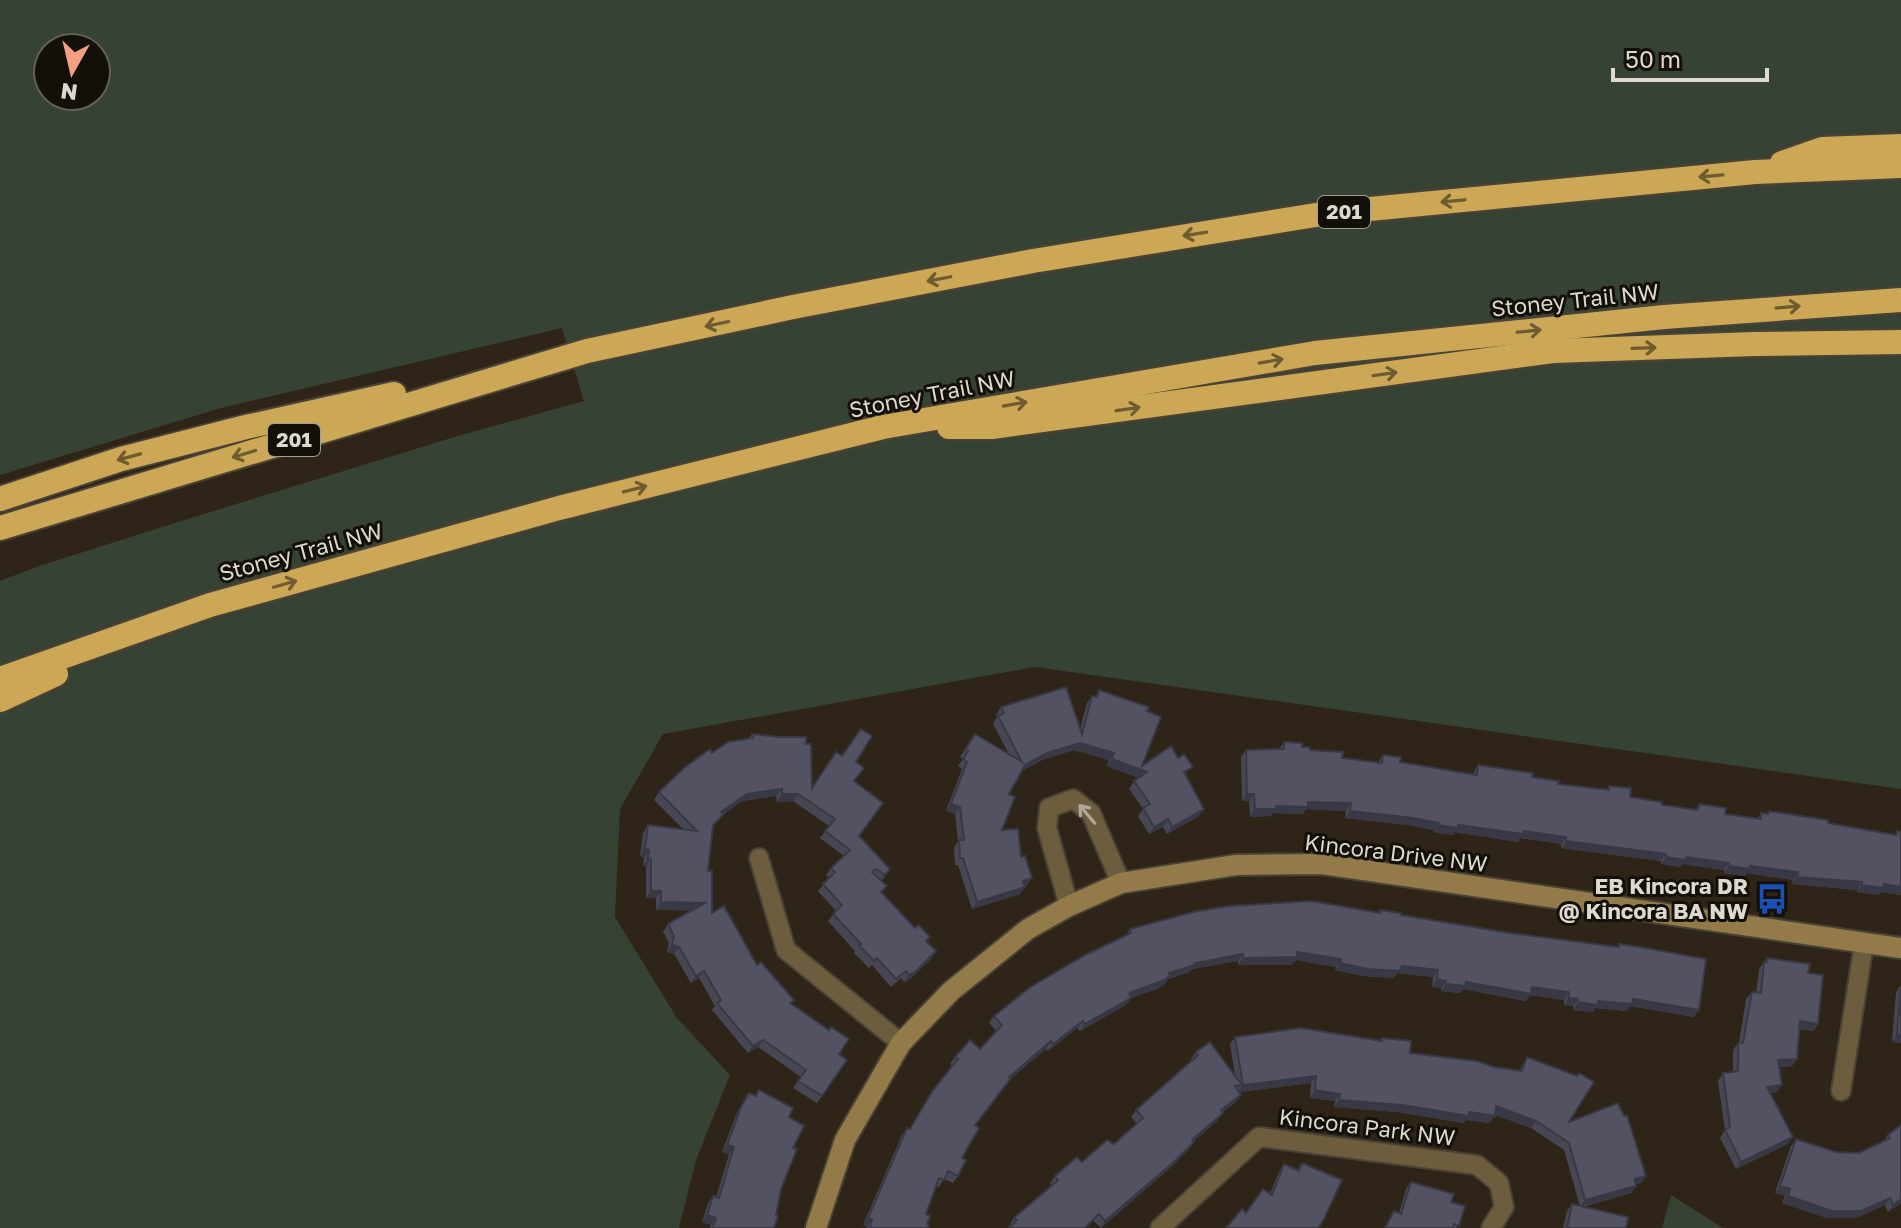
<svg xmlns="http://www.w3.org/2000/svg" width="1901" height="1228" font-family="'Golos Text',sans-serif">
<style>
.green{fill:#364233;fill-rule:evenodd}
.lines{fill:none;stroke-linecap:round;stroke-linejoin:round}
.street-casing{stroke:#4a4235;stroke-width:22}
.secondary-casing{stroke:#4a4235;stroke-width:24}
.highway-casing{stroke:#4a4235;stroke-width:28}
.street{stroke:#6b5d3e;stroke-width:18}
.secondary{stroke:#927b49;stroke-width:20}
.highway{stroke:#cba756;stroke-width:24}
.wall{fill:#474754}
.shaded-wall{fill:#393945}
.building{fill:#525262;stroke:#393945;stroke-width:2}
.oneway{stroke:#6f5b30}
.oneway2{stroke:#b0a796}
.labels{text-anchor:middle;stroke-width:6;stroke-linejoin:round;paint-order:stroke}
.shield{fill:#130f09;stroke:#a19c94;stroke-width:2}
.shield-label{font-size:20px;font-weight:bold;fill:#ded8d0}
.street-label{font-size:22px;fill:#ded8d0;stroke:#130f09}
.poi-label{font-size:22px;font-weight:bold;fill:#ded8d0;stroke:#130f09;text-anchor:end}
</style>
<rect width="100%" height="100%" fill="#2e2518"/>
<g class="green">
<path d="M0,0H1901V789L1035,667L663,734L620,809L615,917L677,1018L730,1075L696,1160L679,1228H0V581L39,566L194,517L461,435L584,401L562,328L221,408L0,475ZM48,48H96V96H48Z"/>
<path d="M1671,1195L1723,1228H1662Z"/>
</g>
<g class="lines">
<defs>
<g id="street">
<path d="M759,858L786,950L901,1043"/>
<path d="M1069,906L1047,828L1049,808L1073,799L1091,813L1121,883"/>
<path d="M1841,1091L1864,943"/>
<path d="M1160,1228L1259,1137L1477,1165L1499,1183L1504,1207L1491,1228"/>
</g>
<path id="secondary" d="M816,1228L845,1140L901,1043L951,991L1028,929L1069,906L1121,883L1236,865L1322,864L1901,948"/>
<g id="highway">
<path d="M1782,163L1822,149L1901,146"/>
<path d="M949,427H992L1553,351L1755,344L1901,342"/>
<path d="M0,499L121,459L246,427L394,394"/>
<path d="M0,528L587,351L793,307L1033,261L1328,213L1755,172L1901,166"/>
<path d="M0,679L210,605L559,508L883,427L1315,353L1664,317L1901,300"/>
<path d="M0,700L56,674"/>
</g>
</defs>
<use href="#street" class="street-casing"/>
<use href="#secondary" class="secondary-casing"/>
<use href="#highway" class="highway-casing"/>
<use href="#street" class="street"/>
<use href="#secondary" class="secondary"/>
<use href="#highway" class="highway"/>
</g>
<g class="wall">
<path d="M1099,690L1147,711L1142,766L1188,774L1186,775L1199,816L1167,834L1163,827L1149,834L1138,816L1143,809L1129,789L1134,781L1139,778L1107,766L1109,760L1074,750L1042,760L1022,771L1009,794L1002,830L1021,857L1027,886H1025L1020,894L972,909L958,865H955L954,848L958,841L955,814L946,811L962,769L958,766L963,759L960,757L975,734L1009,754L993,724L997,717L996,715L1001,707L1080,729L1087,703L1092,696L1095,697Z"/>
<path d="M752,734L806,744L812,787L856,762L854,781L859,836L885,877L881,881L887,886L882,893L915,928L930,937L927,942L936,951L931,959L909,980L904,982L901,978L891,987L872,965L869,968L854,953L855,951L828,921L836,911L818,891L829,878L826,875L831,868L844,856L820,838L829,826L793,801L777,802L776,796L742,801L724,814L713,827L708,871L712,913L757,965L794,1000L791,1004L839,1054L847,1060L817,1103L793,1088L801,1077L758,1047L748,1053L712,1010L715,1006L699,978L691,983L674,954L667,952L669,943L663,932L668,924L693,910H656V898H646V866H643L644,857L640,856L643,833L648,825L683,829L654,800L659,792L712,753L748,739Z"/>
<path d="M1284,742L1310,750L1342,758L1378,763L1383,755L1400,762L1473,774L1478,765L1558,784L1607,789L1609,786L1630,797L1662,805L1695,810L1699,804L1725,814L1758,818L1761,813L1767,814L1769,811L1894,835L1897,831L1901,832V895L1881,892L1879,895L1857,892V890L1792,884L1793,880L1747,873L1745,876L1724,873V870L1683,864L1681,867L1661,864V861L1561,848V844L1520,838L1518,842L1454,832L1453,835L1433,832L1434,830L1408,825L1345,818L1346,811L1306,809L1303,814L1273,813L1271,816L1250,817L1249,801H1242L1241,757L1246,750L1279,749Z"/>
<path d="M1380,910L1401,915L1510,933L1617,947L1619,944L1699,1010L1694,1017L1630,1006L1627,1011L1595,1008L1593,1012L1573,1010V1006L1564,1005V1000L1530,995L1526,1001L1463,989L1460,993L1441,991V988L1432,987L1433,977L1397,973L1394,978L1363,976L1335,970L1336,967L1296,960L1292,965H1238V961L1192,969L1190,972L1168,979L1165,984L1157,989L1131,998L1126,1005L1080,1031L1077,1028L1048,1051L1046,1049L1011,1078L975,1126L962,1158L958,1176L953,1183L944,1179L939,1187L936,1186L926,1214L928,1228H867V1227L863,1225L902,1135L907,1128L910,1129L928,1098L952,1066L950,1064L955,1057L980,1049L996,1031L989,1023L994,1016L1126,936L1130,929L1378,913Z"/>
<path d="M1767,958L1808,973L1818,1024L1813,1031L1799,1029L1797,1059L1792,1066L1779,1067L1782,1085L1777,1092L1770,1093L1788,1144L1736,1169L1720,1138L1725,1130L1718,1081L1723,1073L1733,1072V1050L1738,1043H1739L1746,999L1752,992L1756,993L1759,969Z"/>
<path d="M1901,985V1043L1892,1042L1896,992Z"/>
<path d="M1235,1037L1380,1040L1382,1038L1410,1053L1520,1070L1527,1057L1569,1122L1646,1176L1641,1183L1636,1184V1186L1631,1193L1583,1207L1626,1228H1563L1567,1211L1572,1204L1580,1206L1564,1150L1531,1128L1495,1115L1490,1123L1466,1120L1464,1123L1397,1112L1334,1107L1335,1101L1310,1098L1311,1083L1239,1092L1241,1095L1236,1102L1223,1112L1218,1120L1194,1141L1189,1149L1171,1167L1101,1228L1094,1221L1009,1226L1014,1218L1052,1186L1050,1184L1055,1176L1114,1144L1137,1124L1131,1117L1136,1110L1192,1060L1191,1059L1196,1052L1235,1075L1230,1044Z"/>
<path d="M759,1090L789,1117L793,1148L781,1189L774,1228H710L711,1225L702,1222L708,1203L713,1196L716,1197L729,1155L722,1152L736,1115L744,1100L749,1093L755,1096Z"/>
<path d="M1901,1125V1203L1888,1212L1885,1205L1856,1218H1827L1782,1203L1785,1196L1775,1193L1791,1146L1796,1139L1836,1152L1859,1153L1883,1142L1888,1135Z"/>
<path d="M1302,1163L1318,1228L1246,1213L1270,1194L1279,1172L1284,1164L1297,1170Z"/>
<path d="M1411,1182L1451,1202L1457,1228H1384L1394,1211L1399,1213L1406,1189Z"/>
</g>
<g class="shaded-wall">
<path d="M1080,743L1114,753L1109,760L1074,750L1042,760L1020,772L1025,765L1047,753Z"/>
<path d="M1112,759L1147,772L1142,779L1107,766Z"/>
<path d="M782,789L776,796L742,801L716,819L721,812L747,794Z"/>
<path d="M782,794H798L793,801L777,802Z"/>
<path d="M1247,794H1254L1249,801H1242Z"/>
<path d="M1308,802L1351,803L1346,811L1306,809L1303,814L1273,813L1271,816L1250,817L1255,809Z"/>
<path d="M951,804L960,807L955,814L946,811Z"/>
<path d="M1204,809L1199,816L1167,834L1172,827Z"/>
<path d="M1350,811L1413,818L1439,823L1434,830L1408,825L1345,818Z"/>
<path d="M1168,819L1163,827L1149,834L1154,827Z"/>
<path d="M1438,825H1458L1524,831L1566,837L1561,844L1520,838L1518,842L1454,832L1453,835L1433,832Z"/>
<path d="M1566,841L1666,854L1661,861L1561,848Z"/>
<path d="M645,849L649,850L644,857L640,856Z"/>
<path d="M1666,857H1686L1729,863L1724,870L1683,864L1681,867L1661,864Z"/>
<path d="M648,858L651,859L646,866H643Z"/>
<path d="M1729,866H1750L1798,872L1793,880L1747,873L1745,876L1724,873Z"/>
<path d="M1797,877L1862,882L1857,890L1792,884Z"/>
<path d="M1032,878L1027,886L1018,888L1023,881Z"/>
<path d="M1884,884L1901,887V895L1881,892L1879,895L1857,892L1862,885Z"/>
<path d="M1025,887L1020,894L972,909L977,902Z"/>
<path d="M651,891H661L656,898H646Z"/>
<path d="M661,902L705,903L700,911L656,910Z"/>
<path d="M672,945L679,947L674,954L667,952Z"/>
<path d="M936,951L931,959L909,980L904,982L909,975Z"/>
<path d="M1297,952L1341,959L1336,967L1296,960L1292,965H1238L1243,958Z"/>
<path d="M1243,954L1238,961L1192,969L1190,972L1168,979L1165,984L1157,989L1124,1000L1129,993L1169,973L1195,963Z"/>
<path d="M1340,963L1402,966L1438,970L1433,977L1397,973L1394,978L1363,976L1335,970Z"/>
<path d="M704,971L699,978L691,983L696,976Z"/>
<path d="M1437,979L1446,981L1441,988L1432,987Z"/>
<path d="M1466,982L1532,987L1569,992L1564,1000L1530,995L1526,1001L1463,989L1460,993L1441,991L1446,984Z"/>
<path d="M1131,998L1126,1005L1080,1031L1085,1024Z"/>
<path d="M1569,998L1578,999L1573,1006L1564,1005Z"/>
<path d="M1633,999L1699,1010L1694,1017L1630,1006L1627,1011L1595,1008L1593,1012L1573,1010L1578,1002Z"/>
<path d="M1083,1021L1077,1028L1048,1051L1053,1044Z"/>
<path d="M1800,1021L1818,1024L1813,1031L1795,1028Z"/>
<path d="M1897,1034L1901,1035V1043L1892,1042Z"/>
<path d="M763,1040L758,1047L748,1053L753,1046Z"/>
<path d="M1051,1041L1046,1049L1004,1084L1009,1077Z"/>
<path d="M1797,1059L1792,1066L1773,1067L1778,1060Z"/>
<path d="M1316,1076L1311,1083L1238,1092L1243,1085Z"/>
<path d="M1782,1085L1777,1092L1762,1095L1767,1087Z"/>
<path d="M1315,1090L1340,1094L1335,1101L1310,1098Z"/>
<path d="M1241,1095L1236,1102L1216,1117L1221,1110Z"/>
<path d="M1339,1100L1469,1112L1495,1116L1490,1123L1466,1120L1464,1123L1397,1112L1334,1107Z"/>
<path d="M1496,1106L1536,1121L1531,1128L1491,1113Z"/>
<path d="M1223,1113L1218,1120L1187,1147L1192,1140Z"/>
<path d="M1793,1137L1788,1144L1736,1169L1741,1162Z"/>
<path d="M1194,1142L1189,1149L1171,1167L1101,1228L1105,1221Z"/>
<path d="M727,1145L734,1147L729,1155L722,1152Z"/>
<path d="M1646,1176L1641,1183L1630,1186L1635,1179Z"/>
<path d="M1636,1186L1631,1193L1580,1207L1585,1200Z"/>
<path d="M1780,1186L1790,1189L1785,1196L1775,1193Z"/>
<path d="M1788,1196L1890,1198L1885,1205L1856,1218H1827L1782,1203Z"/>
<path d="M1901,1199V1203L1888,1212L1893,1205Z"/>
<path d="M707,1215L716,1218L711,1225L702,1222Z"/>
<path d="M868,1218L872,1219L867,1227L863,1225Z"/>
</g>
<g class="building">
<path d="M1066,687L1082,734L1092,696L1097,697L1099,690L1149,707L1147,711L1161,717L1142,766L1171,746L1178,758L1184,754L1193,767L1184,772L1204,809L1172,827L1168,819L1154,827L1143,808L1150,804L1134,781L1147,772L1112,759L1114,753L1080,743L1047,753L1025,765L1009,794L1015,797L1002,830L1018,829L1021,857L1025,856L1032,878L1023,881L1025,887L977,902L963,858H960L959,840H964L960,807L951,804L967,762L963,759L968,751L965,750L975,734L1022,762L998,716L1004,713L1001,707Z"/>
<path d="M861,729L872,736L856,762L864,768L854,781L883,803L859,836L890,869L885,875L876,869L872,872L887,886L881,892L915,928L919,925L930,937L926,941L936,951L914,973L909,975L906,971L896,979L877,958L874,961L859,945L861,944L833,914L842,905L823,884L835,872L831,868L850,850L825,831L835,819L798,794H782V789L747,794L721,812L724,814L713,825L708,871H712V913L724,906L757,965L761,962L794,1000L790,1003L829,1030L831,1027L849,1039L839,1054L847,1060L822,1096L798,1081L806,1070L763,1040L753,1046L717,1003L721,1000L704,971L696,976L679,947L672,945L674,936L668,924L705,903L661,902V891H651V859L648,858L649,850L645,849L648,825L697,831L659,792L685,767L710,749L712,753L728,742L753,738L752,734L779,737H806V744H811L812,788L836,752L842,756Z"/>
<path d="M1284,742L1302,743V747H1310V750L1343,752L1342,758L1382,763L1383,755L1401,757L1400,762L1477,775L1478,765L1533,773L1532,777L1559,781L1558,784L1609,790V786L1631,788L1630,797L1662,802V805L1698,810L1699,804L1726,808L1725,814L1761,819V813L1768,814L1769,811L1828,820V823L1896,835L1897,831L1901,832V887L1884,884V888L1862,885V882L1797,877L1798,872L1750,866V869L1729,866V863L1686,857V860L1666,857V854L1566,841V837L1524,831L1523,834L1458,825V828L1438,825L1439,823L1413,818L1350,811L1351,803L1308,802V807L1276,806V809H1255L1254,794H1247L1246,750L1284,749Z"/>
<path d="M1312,901L1380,913V910L1401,913V915L1510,933L1619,947V944L1640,947L1706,959L1699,1010L1633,999L1632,1004L1598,1001V1005L1578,1002V999L1569,998V992L1532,987L1531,994L1466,982L1465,986L1446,984V981L1437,979L1438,970L1402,966L1399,971L1368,969L1340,963L1341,959L1297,952V957L1243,958V954L1195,963V965L1169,973L1170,976L1162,981L1129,993L1131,998L1085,1024L1083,1021L1053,1044L1051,1041L1009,1077L1011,1078L975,1125L979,1128L962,1158L966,1160L958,1176L948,1171L944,1180L939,1178L926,1214L930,1216L927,1224L929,1225L928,1228H870L872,1219L868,1218L907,1128L910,1129L933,1090L958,1059L955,1057L970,1040L980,1049L1002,1025L994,1016L1029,988L1085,955L1131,933L1130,929L1193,912L1229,906Z"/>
<path d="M1767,958L1810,964L1808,973L1823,975L1818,1024L1800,1021L1797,1059L1778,1060L1782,1085L1767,1087L1793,1137L1741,1162L1725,1130L1730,1127L1723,1073L1738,1071V1043H1743L1752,992L1761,993L1764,962H1767Z"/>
<path d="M1901,987V1035L1897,1034Z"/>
<path d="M1301,1028L1382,1041V1038L1411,1041L1410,1053L1476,1061L1494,1067L1522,1071L1527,1057L1577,1076L1579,1073L1594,1082L1569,1122L1618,1103L1624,1116L1627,1115L1646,1176L1635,1179L1636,1186L1585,1200L1569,1143L1536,1121L1496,1106L1495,1116L1469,1112V1116L1402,1105L1339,1100L1340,1094L1315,1090L1316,1076L1243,1085L1235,1037Z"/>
<path d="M1210,1042L1242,1085L1235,1086L1241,1095L1221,1110L1223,1113L1192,1140L1194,1142L1176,1160L1105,1221L1099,1214L1085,1228H1009L1017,1220L1014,1218L1058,1180L1055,1176L1077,1157L1082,1162L1107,1140L1114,1144L1143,1118L1136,1110L1198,1055L1196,1052Z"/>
<path d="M759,1090L793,1108L789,1117L804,1126L793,1148L797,1149L781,1189L776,1215L778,1216L774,1228H713L716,1218L707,1215L713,1196L719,1198L734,1147L727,1145L741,1107L749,1093L756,1096Z"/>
<path d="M1901,1125V1199L1893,1205L1890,1198L1861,1211H1832L1788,1196L1790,1189L1780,1186L1796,1139L1836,1152L1859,1153L1890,1138L1888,1135Z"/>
<path d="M1302,1163L1342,1180L1324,1219L1318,1228H1226L1242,1209L1246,1213L1263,1189L1272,1195L1284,1164L1299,1171Z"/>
<path d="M1411,1182L1454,1194L1451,1202L1465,1206L1459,1226L1454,1224L1452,1228H1385L1394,1211L1401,1214Z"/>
<path d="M1572,1204L1628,1217L1626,1228H1567Z"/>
</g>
<defs><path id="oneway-shaft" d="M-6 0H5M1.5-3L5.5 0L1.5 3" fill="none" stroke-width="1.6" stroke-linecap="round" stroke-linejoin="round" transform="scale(2)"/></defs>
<g class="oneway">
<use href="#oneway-shaft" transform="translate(1711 176) rotate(175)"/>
<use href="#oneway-shaft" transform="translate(1453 201) rotate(175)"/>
<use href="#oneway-shaft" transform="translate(1195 234) rotate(171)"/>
<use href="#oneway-shaft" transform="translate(939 279) rotate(169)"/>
<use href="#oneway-shaft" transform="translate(1788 307) rotate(-5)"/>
<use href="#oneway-shaft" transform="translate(717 324) rotate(168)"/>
<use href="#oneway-shaft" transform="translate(1529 331) rotate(-6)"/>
<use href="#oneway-shaft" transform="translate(1644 348) rotate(-2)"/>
<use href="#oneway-shaft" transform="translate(1271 361) rotate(-10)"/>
<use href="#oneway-shaft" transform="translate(1385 374) rotate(-8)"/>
<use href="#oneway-shaft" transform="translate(1015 404) rotate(-10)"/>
<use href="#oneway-shaft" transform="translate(1128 409) rotate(-8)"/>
<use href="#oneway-shaft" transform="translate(244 454) rotate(163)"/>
<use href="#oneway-shaft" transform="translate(129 457) rotate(165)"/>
<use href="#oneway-shaft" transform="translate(635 489) rotate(-14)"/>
<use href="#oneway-shaft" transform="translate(285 584) rotate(-16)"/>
</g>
<use class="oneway2" href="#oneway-shaft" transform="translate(1087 814) rotate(-130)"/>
<defs>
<symbol id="bus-bare" viewBox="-9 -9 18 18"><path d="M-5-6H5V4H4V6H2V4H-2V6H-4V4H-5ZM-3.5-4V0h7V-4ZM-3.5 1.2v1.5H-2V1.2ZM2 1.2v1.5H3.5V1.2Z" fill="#1a4fb4" stroke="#130f09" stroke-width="2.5" paint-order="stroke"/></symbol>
</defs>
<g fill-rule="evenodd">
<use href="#bus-bare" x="1750" y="877" width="44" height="44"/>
</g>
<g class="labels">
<g class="shield">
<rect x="1318" y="196" width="52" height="32" rx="6"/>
<rect x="268" y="424" width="52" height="32" rx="6"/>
</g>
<g class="shield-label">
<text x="1344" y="219">201</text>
<text x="294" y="447">201</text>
</g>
<g class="street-label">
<text transform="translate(1575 300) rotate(-6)" y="8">Stoney Trail NW</text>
<text transform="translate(932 394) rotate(-11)" y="8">Stoney Trail NW</text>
<text transform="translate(301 552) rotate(-15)" y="8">Stoney Trail NW</text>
<text transform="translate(1396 853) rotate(7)" y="8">Kincora Drive NW</text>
<text transform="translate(1367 1127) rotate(7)" y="8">Kincora Park NW</text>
</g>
<g class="poi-label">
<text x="1748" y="894">EB Kincora DR<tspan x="1748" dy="25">@ Kincora BA NW</tspan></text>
</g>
</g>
<g transform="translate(72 72) rotate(188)"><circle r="38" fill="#130f09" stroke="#645f59" stroke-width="2"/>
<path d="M0-6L14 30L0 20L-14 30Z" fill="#f39f83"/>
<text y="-12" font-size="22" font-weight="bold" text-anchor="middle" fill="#ded8d0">N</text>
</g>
<path d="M1613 68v12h154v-12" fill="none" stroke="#ded8d0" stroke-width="4"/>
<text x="1625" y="68" font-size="24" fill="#ded8d0" stroke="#130f09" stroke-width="6" paint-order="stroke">50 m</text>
</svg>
